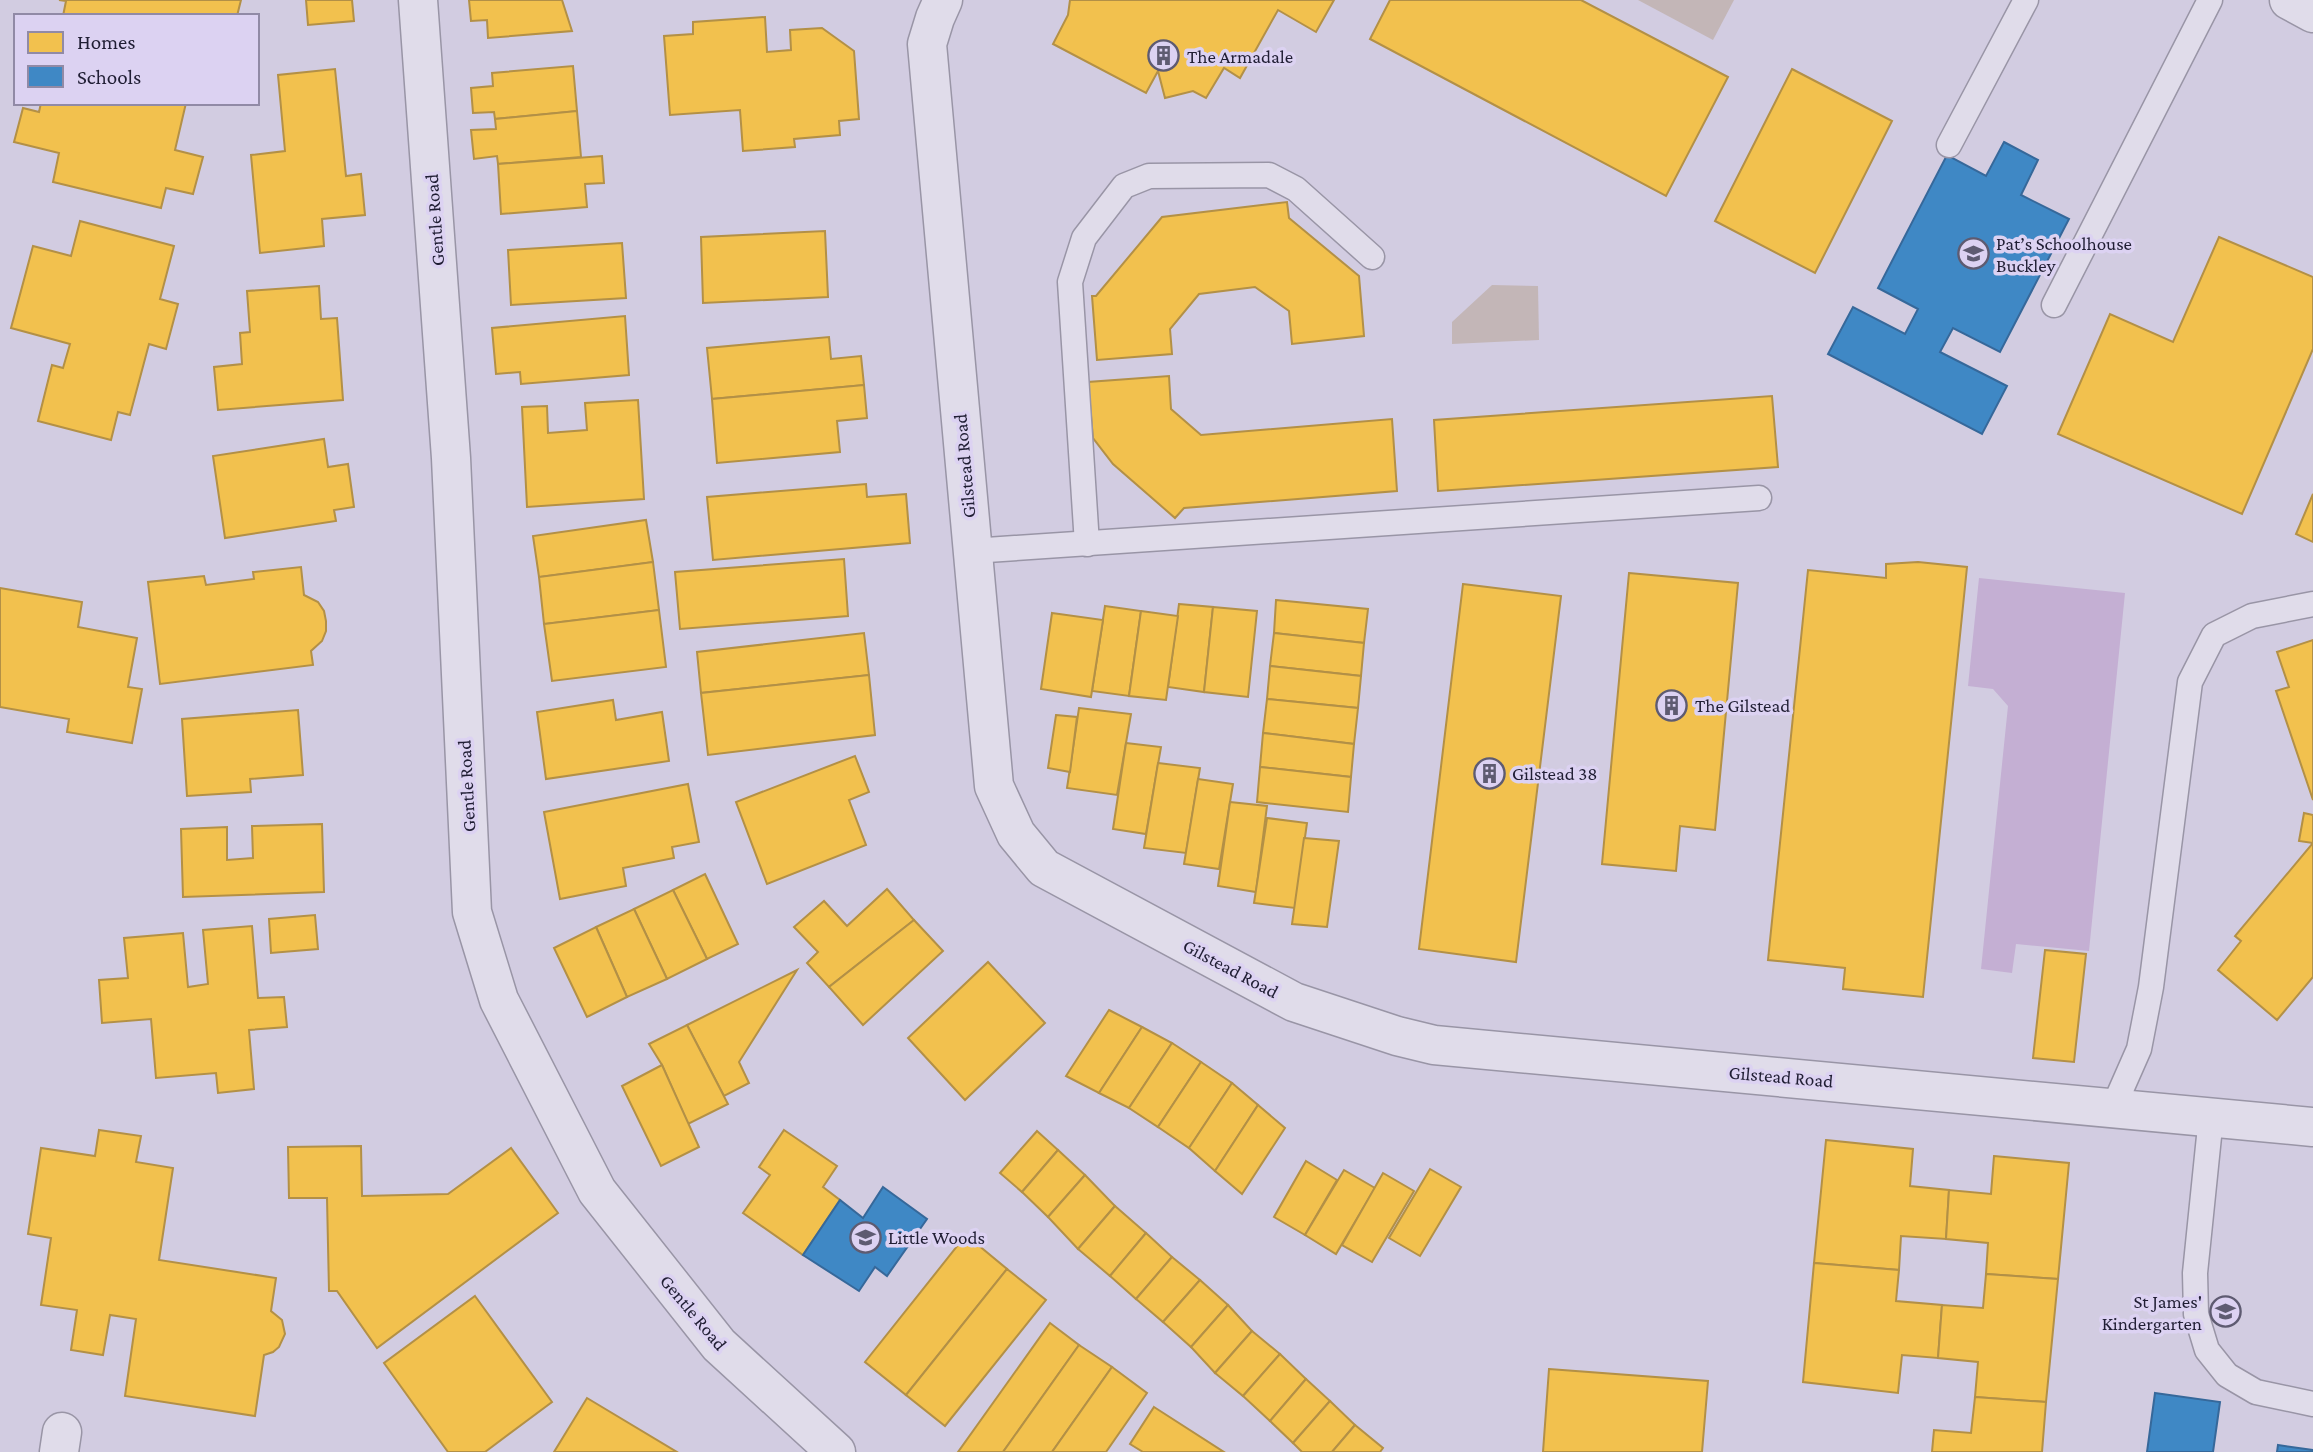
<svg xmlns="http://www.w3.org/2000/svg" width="2313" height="1452" font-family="'Crimson Pro',serif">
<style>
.green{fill:#c4afd3}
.water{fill:#c3b6b7}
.homes{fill:#f2c14e;stroke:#b39046;stroke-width:2}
.schools{fill:#3f88c5;stroke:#36689a;stroke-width:2}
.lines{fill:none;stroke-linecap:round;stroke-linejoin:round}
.lane-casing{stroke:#9995a6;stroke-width:27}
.street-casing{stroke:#9995a6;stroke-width:41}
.lane{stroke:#e0dcea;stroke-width:24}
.street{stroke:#e0dcea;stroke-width:38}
.labels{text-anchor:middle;stroke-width:7;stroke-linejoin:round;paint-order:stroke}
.poi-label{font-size:19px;fill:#201e34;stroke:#dcd2f2;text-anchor:start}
.street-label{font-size:19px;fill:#201e34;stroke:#dcd2f2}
</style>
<rect width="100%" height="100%" fill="#d2cce1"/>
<path class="green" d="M1979,578L2125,593L2089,951L2016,944L2012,973L1981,969L2008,706L1993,689L1968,686Z"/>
<g class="water">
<path d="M1638,0H1734L1713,40Z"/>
<path d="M1492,285L1538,286L1539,340L1452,344V322Z"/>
</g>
<g class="homes">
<path d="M59,0H241L237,16H63L66,1Z"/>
<path d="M306,0H352L354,21L308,25Z"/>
<path d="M469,0H562L572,31L488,38L487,20L471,21Z"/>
<path d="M1070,0H1334L1316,32L1278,10L1240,78L1224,68L1206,98L1193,91L1165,98L1158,71L1146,93L1053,44L1068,15Z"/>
<path d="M1390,0H1581L1728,77L1666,196L1370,39Z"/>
<path d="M765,17L767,52L791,50L790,30L822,28L854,51L859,119L839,121L840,135L794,139L795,147L743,151L740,110L670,115L664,36L693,34V22Z"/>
<path d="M573,66L577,111L495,119L494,112L473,113L471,88L493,86L492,73Z"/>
<path d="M335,69L346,176L361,174L365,215L322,219L324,246L260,253L251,155L285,151L278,75Z"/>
<path d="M1792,69L1892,121L1815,273L1715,221Z"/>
<path d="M41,103H186L175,150L203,157L193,194L166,188L161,208L53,182L59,153L14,142L23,108L39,112Z"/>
<path d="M577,111L581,157L498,164L497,156L474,159L471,130L496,129L495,119Z"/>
<path d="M602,156L604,183L585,184L587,207L501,214L498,164Z"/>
<path d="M1287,202L1289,218L1359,276L1364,336L1292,344L1289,311L1255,287L1199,294L1170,329L1172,354L1097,360L1092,296H1096L1162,217Z"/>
<path d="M80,221L174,246L160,299L178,304L166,349L149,344L130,415L118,412L111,440L38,421L52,365L63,368L70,344L11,328L33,246L71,256Z"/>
<path d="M825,231L828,297L703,303L701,237Z"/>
<path d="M2219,237L2313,277V349L2242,514L2058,434L2110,314L2173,342Z"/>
<path d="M622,243L626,298L511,305L508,250Z"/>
<path d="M319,286L321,319L337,318L343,400L218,410L214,367L242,364L240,333L250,332L247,291Z"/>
<path d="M625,316L629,375L521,384L520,372L496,374L492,328Z"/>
<path d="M829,337L831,359L861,356L864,385L712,399L707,348Z"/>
<path d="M1169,376L1171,409L1201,435L1392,419L1397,491L1184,508L1175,518L1113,464L1093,438L1088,382Z"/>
<path d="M864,385L867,418L837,421L840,452L717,463L712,399Z"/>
<path d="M1772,396L1778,467L1438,491L1434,420Z"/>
<path d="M638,400L644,499L527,507L522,407L547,406L548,433L587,430L585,403Z"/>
<path d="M324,439L328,467L348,464L354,507L334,510L336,521L225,538L213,456Z"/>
<path d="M866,484L867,497L906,494L910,543L713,560L707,497Z"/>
<path d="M2313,494V542L2296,534Z"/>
<path d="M646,520L653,562L539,577L533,536Z"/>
<path d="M844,559L848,616L680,629L675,572Z"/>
<path d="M653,562L659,610L544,624L539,577Z"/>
<path d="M1918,562L1967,567L1923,997L1843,989L1845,968L1768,960L1808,570L1886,578V564Z"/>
<path d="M301,567L304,595L318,602L324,611L326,621V631L322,641L311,651L313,665L160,684L148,582L204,576L206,585L254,579L253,572Z"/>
<path d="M1629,573L1738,583L1715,830L1680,826L1676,871L1602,864Z"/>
<path d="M1463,584L1561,596L1516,962L1419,949Z"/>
<path d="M0,588L82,602L78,627L137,638L128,687L142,689L132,743L67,732L69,719L0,707Z"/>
<path d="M1276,600L1368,609L1364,643L1274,633Z"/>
<path d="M1179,604L1213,607L1204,692L1168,687Z"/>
<path d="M1105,606L1141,611L1129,696L1092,691Z"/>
<path d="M1213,607L1257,611L1248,697L1204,692Z"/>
<path d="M659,610L666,667L552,681L544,624Z"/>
<path d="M1141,611L1178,616L1166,700L1129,696Z"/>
<path d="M1052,613L1103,620L1091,697L1041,689Z"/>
<path d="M864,633L869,675L701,693L697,652Z"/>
<path d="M1274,633L1364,643L1361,676L1270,666Z"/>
<path d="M2313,640V800L2276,691L2289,687L2277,652Z"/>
<path d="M1270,666L1361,676L1358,708L1267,699Z"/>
<path d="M869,675L875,735L708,755L701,693Z"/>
<path d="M1267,699L1358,708L1354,744L1263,733Z"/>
<path d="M613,700L616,720L662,712L669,761L546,779L537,712Z"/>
<path d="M1079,708L1131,714L1117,795L1067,788Z"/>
<path d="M298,710L303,775L250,779L251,792L187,796L182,719Z"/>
<path d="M1056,715L1077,717L1070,772L1048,768Z"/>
<path d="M1263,733L1354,744L1351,777L1260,767Z"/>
<path d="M1126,743L1161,747L1146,834L1113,829Z"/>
<path d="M855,756L869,792L849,800L866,845L767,884L736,802Z"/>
<path d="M1158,763L1200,768L1186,853L1144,848Z"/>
<path d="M1260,767L1351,777L1348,812L1257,802Z"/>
<path d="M1198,779L1233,784L1219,869L1184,864Z"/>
<path d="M688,784L699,842L672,847L674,858L623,868L626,886L560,899L544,812Z"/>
<path d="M1230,802L1267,806L1256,892L1218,886Z"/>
<path d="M2304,813L2313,815V977L2277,1020L2218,970L2241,941L2235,936L2313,843L2299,841Z"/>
<path d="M1267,818L1307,823L1295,908L1254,903Z"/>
<path d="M322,824L324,892L183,897L181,829L227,827V860L253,858L252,826Z"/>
<path d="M1304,838L1339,841L1327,927L1292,924Z"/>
<path d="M705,874L738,944L707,959L673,890Z"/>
<path d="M887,889L914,920L829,987L807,963L818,952L794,927L824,901L847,926Z"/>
<path d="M673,890L707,959L667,979L634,909Z"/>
<path d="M634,909L667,979L627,997L596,927Z"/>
<path d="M315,915L318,949L271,953L269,919Z"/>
<path d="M914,920L943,951L863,1025L829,987Z"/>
<path d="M252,926L258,998L284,997L287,1027L249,1030L254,1089L218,1093L216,1073L156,1078L151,1019L102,1023L99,980L128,978L124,938L183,933L188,987L208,984L203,930Z"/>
<path d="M596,927L627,997L587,1017L554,948Z"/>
<path d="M2045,950L2086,954L2074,1062L2033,1058Z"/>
<path d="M988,962L1045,1023L965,1100L908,1038Z"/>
<path d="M797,970L739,1062L749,1083L724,1096L687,1025Z"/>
<path d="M1109,1010L1142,1027L1099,1093L1066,1076Z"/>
<path d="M687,1025L728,1104L688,1124L662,1065L649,1044Z"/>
<path d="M1142,1027L1172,1043L1129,1108L1099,1093Z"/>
<path d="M1172,1043L1201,1062L1158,1127L1129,1108Z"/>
<path d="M1201,1062L1232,1083L1189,1148L1158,1127Z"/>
<path d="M662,1065L699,1147L661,1166L622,1086Z"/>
<path d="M1232,1083L1258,1105L1215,1171L1189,1148Z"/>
<path d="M1258,1105L1285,1128L1242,1194L1215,1171Z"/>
<path d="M99,1130L141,1136L136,1162L173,1168L159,1260L276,1278L271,1311L282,1320L285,1334L279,1347L273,1352L264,1355L255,1416L125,1396L136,1319L110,1315L103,1355L71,1350L77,1310L41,1305L51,1238L28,1234L41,1148L95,1156Z"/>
<path d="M784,1130L837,1166L823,1187L840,1200L803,1255L743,1213L770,1175L759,1167Z"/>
<path d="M1037,1131L1058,1150L1022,1192L1000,1173Z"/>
<path d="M1826,1140L1913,1149L1910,1186L1949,1190L1946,1239L1901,1236L1899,1270L1814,1263Z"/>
<path d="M361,1146L362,1196L448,1194L511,1148L558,1213L377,1348L337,1291H329L327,1198H289L288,1147Z"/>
<path d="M1058,1150L1085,1175L1048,1217L1022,1192Z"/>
<path d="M1994,1156L2069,1163L2058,1279L1986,1274L1988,1243L1946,1239L1949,1190L1991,1194Z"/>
<path d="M1306,1161L1337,1180L1305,1235L1274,1217Z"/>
<path d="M1430,1169L1461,1187L1420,1256L1389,1238Z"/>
<path d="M1344,1170L1375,1188L1336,1254L1305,1235Z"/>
<path d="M1383,1173L1414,1191L1372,1262L1342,1245Z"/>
<path d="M1085,1175L1115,1206L1078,1249L1048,1217Z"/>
<path d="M1115,1206L1146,1233L1110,1276L1078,1249Z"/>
<path d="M1146,1233L1172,1257L1136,1299L1110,1276Z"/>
<path d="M966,1235L1007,1269L906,1395L865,1362Z"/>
<path d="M1172,1257L1200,1280L1163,1322L1136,1299Z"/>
<path d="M1814,1263L1899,1270L1896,1301L1942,1305L1938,1358L1902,1355L1898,1393L1803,1382Z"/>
<path d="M1007,1269L1046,1300L945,1426L906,1395Z"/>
<path d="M1986,1274L2058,1279L2046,1402L1975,1397L1978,1362L1938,1358L1942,1305L1983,1308Z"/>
<path d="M1200,1280L1228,1305L1191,1347L1163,1322Z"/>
<path d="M475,1296L552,1402L485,1452H448L384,1363Z"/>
<path d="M1228,1305L1252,1331L1215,1373L1191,1347Z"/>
<path d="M1050,1323L1079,1345L1003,1452H958Z"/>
<path d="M1252,1331L1280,1354L1243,1396L1215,1373Z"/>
<path d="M1079,1345L1112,1367L1052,1452H1003Z"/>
<path d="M1280,1354L1306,1379L1270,1421L1243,1396Z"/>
<path d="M1112,1367L1147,1393L1106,1452H1052Z"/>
<path d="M1549,1369L1708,1381L1702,1452H1543Z"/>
<path d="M1306,1379L1330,1401L1293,1443L1270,1421Z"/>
<path d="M1975,1397L2046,1402L2042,1452H1932L1934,1430L1971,1433Z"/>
<path d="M587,1398L677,1452H554Z"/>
<path d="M1330,1401L1355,1425L1332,1452H1302L1293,1443Z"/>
<path d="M1154,1407L1224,1452H1143L1130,1444Z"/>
<path d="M1355,1425L1383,1448L1380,1452H1332Z"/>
</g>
<g class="schools">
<path d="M2004,142L2038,160L2021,195L2069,219L2000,352L1953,328L1940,352L2007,386L1982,434L1828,354L1853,307L1905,334L1918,309L1878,288L1947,155L1986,176Z"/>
<path d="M883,1187L927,1219L887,1276L875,1267L859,1291L803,1255L840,1200L863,1218Z"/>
<path d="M2155,1393L2220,1402L2213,1452H2147Z"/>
<path d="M2278,1445L2313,1450V1452H2277Z"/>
</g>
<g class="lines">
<defs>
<g id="lane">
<path d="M1949,145L2026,0"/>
<path d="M2054,305L2210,0"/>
<path d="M1087,544L1070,282L1084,238L1124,186L1149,176L1269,175L1296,189L1372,257"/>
<path d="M972,551L1759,498"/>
<path d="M2113,1108L2139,1049L2151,987L2190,682L2214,635L2252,616L2313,604"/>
<path d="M2211,1117L2195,1273L2196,1314L2207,1350L2227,1375L2256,1392L2313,1404"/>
</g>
<g id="street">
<path d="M418,0L451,458L472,912L499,1000L597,1191L719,1345L836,1452"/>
<path d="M943,0L935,18L927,44L994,786L1016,834L1044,868L1294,1002L1397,1036L1434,1045L2313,1127"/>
<path d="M2289,0L2313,13"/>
<path d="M59,1452L62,1432"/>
</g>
</defs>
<use href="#lane" class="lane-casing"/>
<use href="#street" class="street-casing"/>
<use href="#lane" class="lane"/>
<use href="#street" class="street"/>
</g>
<defs>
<symbol id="building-ring" viewBox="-11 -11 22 22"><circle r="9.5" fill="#dcd2f2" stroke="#5e5b71" stroke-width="1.5"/><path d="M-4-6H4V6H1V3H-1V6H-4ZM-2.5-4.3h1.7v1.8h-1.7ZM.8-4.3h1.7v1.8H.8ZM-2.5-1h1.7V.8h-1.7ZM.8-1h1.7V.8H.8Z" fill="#5e5b71"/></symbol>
<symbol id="school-ring" viewBox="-11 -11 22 22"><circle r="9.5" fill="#dcd2f2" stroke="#5e5b71" stroke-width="1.5"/><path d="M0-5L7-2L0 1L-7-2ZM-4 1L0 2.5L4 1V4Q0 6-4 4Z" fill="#5e5b71"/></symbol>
</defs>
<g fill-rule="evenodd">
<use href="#building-ring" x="1146" y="38" width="35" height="35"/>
<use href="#school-ring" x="1956" y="236" width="35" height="35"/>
<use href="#building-ring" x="1654" y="688" width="35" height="35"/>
<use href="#building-ring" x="1472" y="756" width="35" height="35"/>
<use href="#school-ring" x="848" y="1220" width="35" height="35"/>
<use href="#school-ring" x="2208" y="1294" width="35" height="35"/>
</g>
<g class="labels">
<g class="poi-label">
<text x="1187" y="63">The Armadale</text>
<text x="1996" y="250">Pat’s Schoolhouse<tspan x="1996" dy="22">Buckley</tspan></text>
<text x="1695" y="712">The Gilstead</text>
<text x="1512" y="780">Gilstead 38</text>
<text x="888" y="1244">Little Woods</text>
<text x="2202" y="1308" text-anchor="end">St James'<tspan x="2202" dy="22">Kindergarten</tspan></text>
</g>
<g class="street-label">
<text transform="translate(434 220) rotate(-94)" y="7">Gentle Road</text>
<text transform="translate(964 466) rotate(-95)" y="7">Gilstead Road</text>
<text transform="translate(466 786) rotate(-93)" y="7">Gentle Road</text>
<text transform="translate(1231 968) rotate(28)" y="7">Gilstead Road</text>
<text transform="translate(1781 1076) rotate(5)" y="7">Gilstead Road</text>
<text transform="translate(694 1312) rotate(50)" y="7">Gentle Road</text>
</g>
</g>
<rect x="14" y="14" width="245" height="91" fill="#dcd2f2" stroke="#918aa6" stroke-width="2"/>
<rect x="28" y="32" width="35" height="21" fill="#f2c14e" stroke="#918aa6" stroke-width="2"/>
<text x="77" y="49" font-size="21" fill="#201e34">Homes</text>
<rect x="28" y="66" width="35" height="21" fill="#3f88c5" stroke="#918aa6" stroke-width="2"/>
<text x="77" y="84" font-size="21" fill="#201e34">Schools</text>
</svg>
